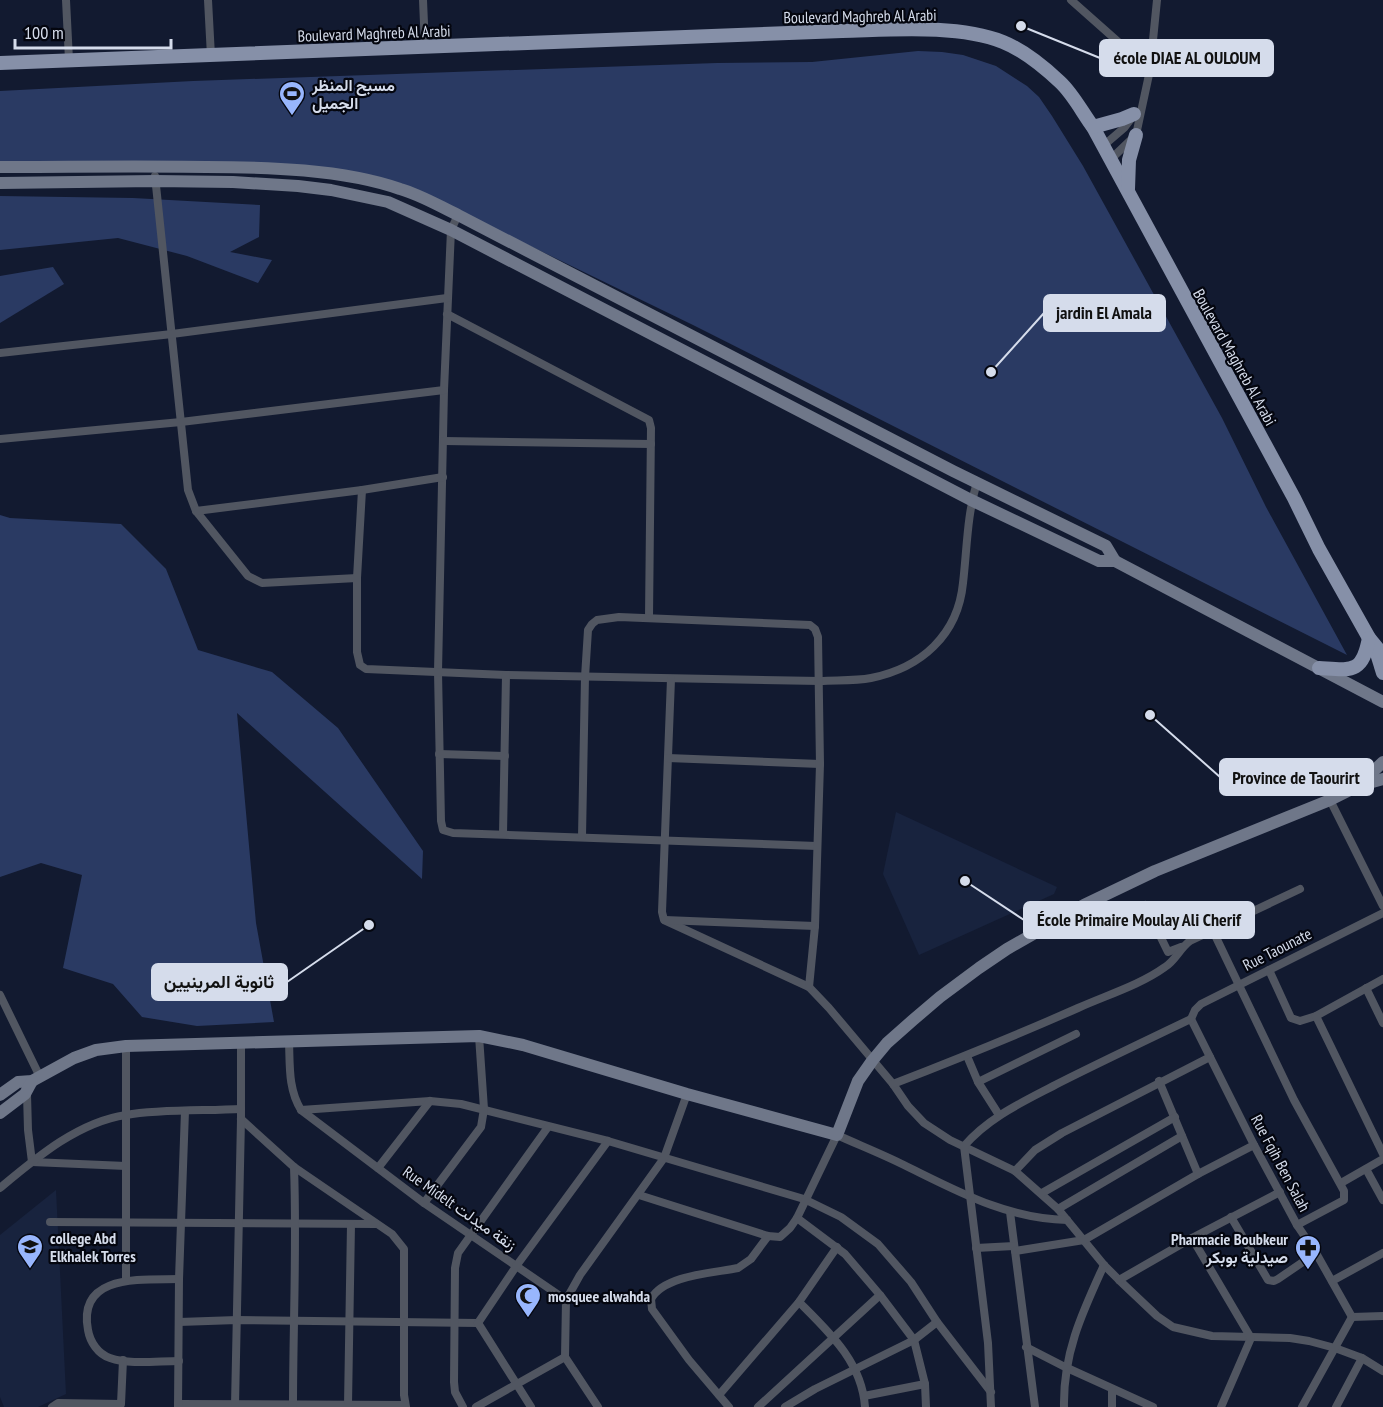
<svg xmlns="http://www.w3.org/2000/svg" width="1383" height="1407" font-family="'PT Sans Narrow',Vazirmatn,sans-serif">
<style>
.built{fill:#18233e}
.green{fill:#2a3a63}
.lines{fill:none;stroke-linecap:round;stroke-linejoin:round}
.street{stroke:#515661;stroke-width:8}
.secondary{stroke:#6f7789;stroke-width:12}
.primary{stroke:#8690a8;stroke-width:14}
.labels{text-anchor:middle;stroke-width:4.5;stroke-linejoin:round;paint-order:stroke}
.street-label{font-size:16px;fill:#d5dceb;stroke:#04060f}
.poi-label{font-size:16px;font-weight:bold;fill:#d5dceb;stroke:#04060f;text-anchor:start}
.leader{fill:none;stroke:#d5dceb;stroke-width:2}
.callout-dot{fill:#d5dceb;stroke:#04060f;stroke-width:2}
.callout{fill:#d5dceb;stroke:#d5dceb;stroke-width:2}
.callout-label{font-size:18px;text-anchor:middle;font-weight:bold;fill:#111}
</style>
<rect width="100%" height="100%" fill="#121a30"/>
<g class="built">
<path d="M896,812L1057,887L1054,894L919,955L883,874Z"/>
<path d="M56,1190L66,1394L38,1407H4L0,1397V1235Z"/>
</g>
<g class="green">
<path d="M918,51L942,52L963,55L996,66L1027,86L1039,97L1052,116L1083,166L1222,418L1266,507L1347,655L693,325L450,207L312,168L0,165V91L193,81L717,63L812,62Z"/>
<path d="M0,196L133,198L260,205L259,237L230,252L272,260L258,283L187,256L118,238L0,250Z"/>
<path d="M53,267L64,284L0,323V276Z"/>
<path d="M0,515L10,518L121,524L166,569L198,650L272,672L338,728L423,851L422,879L237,713L256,923L274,1022L197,1026L142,1017L113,984L63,968L82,875L41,863L0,877Z"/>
</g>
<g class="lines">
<g class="street">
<path d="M66,0L69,60"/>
<path d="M208,0L211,56"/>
<path d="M423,0L425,47"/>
<path d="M1071,0L1150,70"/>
<path d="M1103,146L1124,128L1133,116"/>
<path d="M1111,159L1136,135L1150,70L1157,0"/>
<path d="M155,176L188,490L196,511L248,576L262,583L357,578"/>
<path d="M458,215L451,230L444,390L438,672L441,821L443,830L453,833L817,846"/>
<path d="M447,314L649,420L651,428L649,617"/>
<path d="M0,353L172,334L447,298"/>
<path d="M0,439L181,422L444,390"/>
<path d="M444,441L651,444"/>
<path d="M362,490L357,578V652L360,665L366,669L506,675L820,681C837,680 855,681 871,678C921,668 958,635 963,583C967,549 967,515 977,482"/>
<path d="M196,511L362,490L443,477"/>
<path d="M671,679L662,912L664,920L809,987L829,1008L893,1084L908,1106L924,1123L950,1140L1015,1171L1058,1209L1104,1265L1119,1280L1157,1316L1173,1327L1212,1336L1290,1338L1309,1341L1335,1348L1362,1358L1383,1371"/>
<path d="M439,754L505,756"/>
<path d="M668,758L820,764"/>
<path d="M1330,800L1383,906"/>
<path d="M503,834L506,675"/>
<path d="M582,837L585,677L588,630L592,624L597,620L619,617L810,625L815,629L818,637L820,764L815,926L809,987"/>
<path d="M1145,905L1168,952L1181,947"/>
<path d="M665,920L815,926"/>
<path d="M1213,931L1294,1100L1344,1191V1200L1297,1225"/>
<path d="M1269,970L1291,1018L1300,1021L1316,1016L1383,979"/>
<path d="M1366,988L1383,1023"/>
<path d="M0,995L40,1077"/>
<path d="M1316,1016L1383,1154"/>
<path d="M1191,1019L1254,1145L1297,1225L1316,1253L1352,1317"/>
<path d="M1191,1019L1195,1010L1201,1004L1383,913"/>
<path d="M289,1042C290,1065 288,1089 301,1110L424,1203L566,1300"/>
<path d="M967,1056L978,1082L999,1115"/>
<path d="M1159,1081L1198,1174"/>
<path d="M978,1082L1076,1034"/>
<path d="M893,1084C955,1060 1017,1035 1078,1008C1107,995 1140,985 1165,967C1176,960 1180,948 1190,941L1300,889"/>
<path d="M25,1092L27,1094L28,1130L32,1162L126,1166"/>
<path d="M301,1110L430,1101L461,1104L608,1141L804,1199L841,1217L878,1244L911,1282L937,1322L991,1392"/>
<path d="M241,1119L294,1167L392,1234L404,1249V1395L406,1407"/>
<path d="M378,1168L430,1101"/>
<path d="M1366,1169L1383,1200"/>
<path d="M1015,1171L1035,1150L1062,1133L1210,1057"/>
<path d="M1341,1183L1383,1159"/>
<path d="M0,1188C36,1158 78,1122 126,1115C161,1109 206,1111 241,1109"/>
<path d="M1042,1193L1175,1117"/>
<path d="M639,1195L768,1236L780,1237L790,1228L797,1218L837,1135C859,1145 882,1154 904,1165C957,1191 1007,1219 1067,1220"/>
<path d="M424,1203L481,1127L484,1109L479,1036"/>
<path d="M1058,1209L1182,1136"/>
<path d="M1010,1212L1035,1407"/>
<path d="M1231,1217L1268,1280L1274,1281L1278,1279L1316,1253"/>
<path d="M797,1218L845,1254L880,1295L914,1340L925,1384L926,1407"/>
<path d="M50,1222L376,1224"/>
<path d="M1192,1238L1251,1338L1221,1407"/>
<path d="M976,1248L1014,1246"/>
<path d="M1015,1251L1084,1240L1198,1174L1254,1145"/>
<path d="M126,1280V1046"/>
<path d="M1119,1280L1192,1238L1280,1192"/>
<path d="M1332,1281L1383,1253"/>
<path d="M799,1302C829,1332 862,1362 865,1407"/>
<path d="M1352,1317L1383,1316"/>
<path d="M179,1322L237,1320L478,1323"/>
<path d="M478,1323L517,1265L608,1141"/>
<path d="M478,1323L531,1407"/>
<path d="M1026,1347L1065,1367L1153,1407"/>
<path d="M179,1361C157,1361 130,1365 110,1358C98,1354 90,1342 88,1330C77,1273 143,1280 179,1279"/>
<path d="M1112,1389V1407"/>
<path d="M719,1395L799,1302L837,1247"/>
<path d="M864,1396L925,1384"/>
<path d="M178,1404L405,1405"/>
<path d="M235,1405L241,1119V1043"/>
<path d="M348,1405L351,1224"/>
<path d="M293,1406C293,1326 297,1246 294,1167"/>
<path d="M52,1407L58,1403L121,1404L123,1360"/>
<path d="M178,1407L179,1279L185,1111"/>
<path d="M463,1407L455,1392L454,1382L455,1268L458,1253L548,1127"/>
<path d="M476,1407L565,1357"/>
<path d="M598,1407L565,1357L566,1300L580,1275L664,1158L687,1094"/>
<path d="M729,1407L689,1360L652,1309L651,1299C664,1275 714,1273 738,1268L751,1259L768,1236"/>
<path d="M758,1407L880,1295"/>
<path d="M785,1407L815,1389L914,1340L937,1322"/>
<path d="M991,1407L988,1343L964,1146C990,1116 1025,1101 1059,1083C1103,1061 1147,1040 1191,1019"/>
<path d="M1064,1407C1063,1353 1082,1313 1104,1265"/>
<path d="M1302,1407L1352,1317"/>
<path d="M1336,1407L1362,1358"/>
</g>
<g class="secondary">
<path d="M0,167C69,167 137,166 206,167C266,167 343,169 400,189C421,195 439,206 458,215L953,471L1106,546L1115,561"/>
<path d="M0,183L155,181L233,182L298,186L331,190L388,202L451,230L971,500L1099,561H1115L1383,702"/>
<path d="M1360,784L1383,762"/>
<path d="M0,1095L18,1082L32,1081L74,1058L96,1050L126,1046L479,1036L523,1045L687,1094L837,1135L858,1081L872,1061L887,1043L913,1020L940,997L979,968L1007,949L1084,905L1155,871L1330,800L1358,786L1383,779"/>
<path d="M0,1113L25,1094L32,1081"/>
</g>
<g class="primary">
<path d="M0,63L842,31C890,30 957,24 1003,42C1023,50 1044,67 1060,82C1073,94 1082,112 1093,127L1294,498L1319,549L1369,638L1383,655"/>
<path d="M1093,127L1122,119L1134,114"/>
<path d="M1128,189L1129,160L1136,135"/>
<path d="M1375,647L1383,673"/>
<path d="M1319,668C1352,670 1362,674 1369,638"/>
</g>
</g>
<defs>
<symbol id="stadium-pin" viewBox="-11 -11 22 30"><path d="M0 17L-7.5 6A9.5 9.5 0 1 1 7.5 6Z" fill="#98b6fd" stroke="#04060f"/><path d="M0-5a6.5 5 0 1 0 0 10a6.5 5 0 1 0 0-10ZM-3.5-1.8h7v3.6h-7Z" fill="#111"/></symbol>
<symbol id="school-pin" viewBox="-11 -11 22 30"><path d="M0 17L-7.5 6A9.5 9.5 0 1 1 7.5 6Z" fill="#98b6fd" stroke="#04060f"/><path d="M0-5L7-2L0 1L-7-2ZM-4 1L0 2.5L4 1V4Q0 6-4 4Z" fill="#111"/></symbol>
<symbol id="pharmacy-pin" viewBox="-11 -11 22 30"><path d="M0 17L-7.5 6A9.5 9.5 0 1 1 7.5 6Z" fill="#98b6fd" stroke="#04060f"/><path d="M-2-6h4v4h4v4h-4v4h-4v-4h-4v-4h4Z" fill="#111"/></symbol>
<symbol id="mosque-pin" viewBox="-11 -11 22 30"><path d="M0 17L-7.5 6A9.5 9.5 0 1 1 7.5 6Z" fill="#98b6fd" stroke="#04060f"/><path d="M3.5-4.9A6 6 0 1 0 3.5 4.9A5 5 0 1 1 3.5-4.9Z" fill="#111"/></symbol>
</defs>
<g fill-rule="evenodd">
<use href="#stadium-pin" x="277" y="79" width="30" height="40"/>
<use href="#school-pin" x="15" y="1232" width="30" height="40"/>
<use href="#pharmacy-pin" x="1293" y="1233" width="30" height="40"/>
<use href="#mosque-pin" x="513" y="1281" width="30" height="40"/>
</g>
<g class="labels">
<g class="street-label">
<text transform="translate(860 16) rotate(-1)" y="6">Boulevard Maghreb Al Arabi</text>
<text transform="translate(374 33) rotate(-2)" y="6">Boulevard Maghreb Al Arabi</text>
<text transform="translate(1235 357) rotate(61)" y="6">Boulevard Maghreb Al Arabi</text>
<text transform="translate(1277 949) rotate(-27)" y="6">Rue Taounate</text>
<text transform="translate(1281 1163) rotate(62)" y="6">Rue Fqih Ben Salah</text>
<text transform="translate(460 1208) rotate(35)" y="6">Rue Midelt زنقة ميدلت</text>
</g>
<g class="poi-label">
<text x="312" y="91">مسبح المنظر<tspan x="312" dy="18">الجميل</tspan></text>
<text x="50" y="1244">college Abd<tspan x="50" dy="18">Elkhalek Torres</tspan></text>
<text x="1288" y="1245" text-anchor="end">Pharmacie Boubkeur<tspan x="1288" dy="18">صيدلية بوبكر</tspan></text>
<text x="548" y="1302">mosquee alwahda</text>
</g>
</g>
<path class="leader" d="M1021 26L1100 58M991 372L1044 313M1150 715L1220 777M965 881L1024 920M369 925L287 982"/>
<g class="callout-dot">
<circle cx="1021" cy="26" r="6"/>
<circle cx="991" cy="372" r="6"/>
<circle cx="1150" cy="715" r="6"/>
<circle cx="965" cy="881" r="6"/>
<circle cx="369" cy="925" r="6"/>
</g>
<g class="callout">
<rect x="1100" y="40" width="173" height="36" rx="6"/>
<rect x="1044" y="295" width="121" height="36" rx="6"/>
<rect x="1220" y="759" width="153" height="36" rx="6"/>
<rect x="1024" y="902" width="230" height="36" rx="6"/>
<rect x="152" y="964" width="135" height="36" rx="6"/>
</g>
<g class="callout-label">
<text x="1187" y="64">école DIAE AL OULOUM</text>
<text x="1104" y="319">jardin El Amala</text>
<text x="1296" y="784">Province de Taourirt</text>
<text x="1139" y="926">École Primaire Moulay Ali Cherif</text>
<text x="219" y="988">ثانوية المرينيين</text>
</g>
<path d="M15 39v9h156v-9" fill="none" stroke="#d5dceb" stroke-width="3"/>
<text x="24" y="39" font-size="18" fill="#d5dceb" stroke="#04060f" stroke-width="4.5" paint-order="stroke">100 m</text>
</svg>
